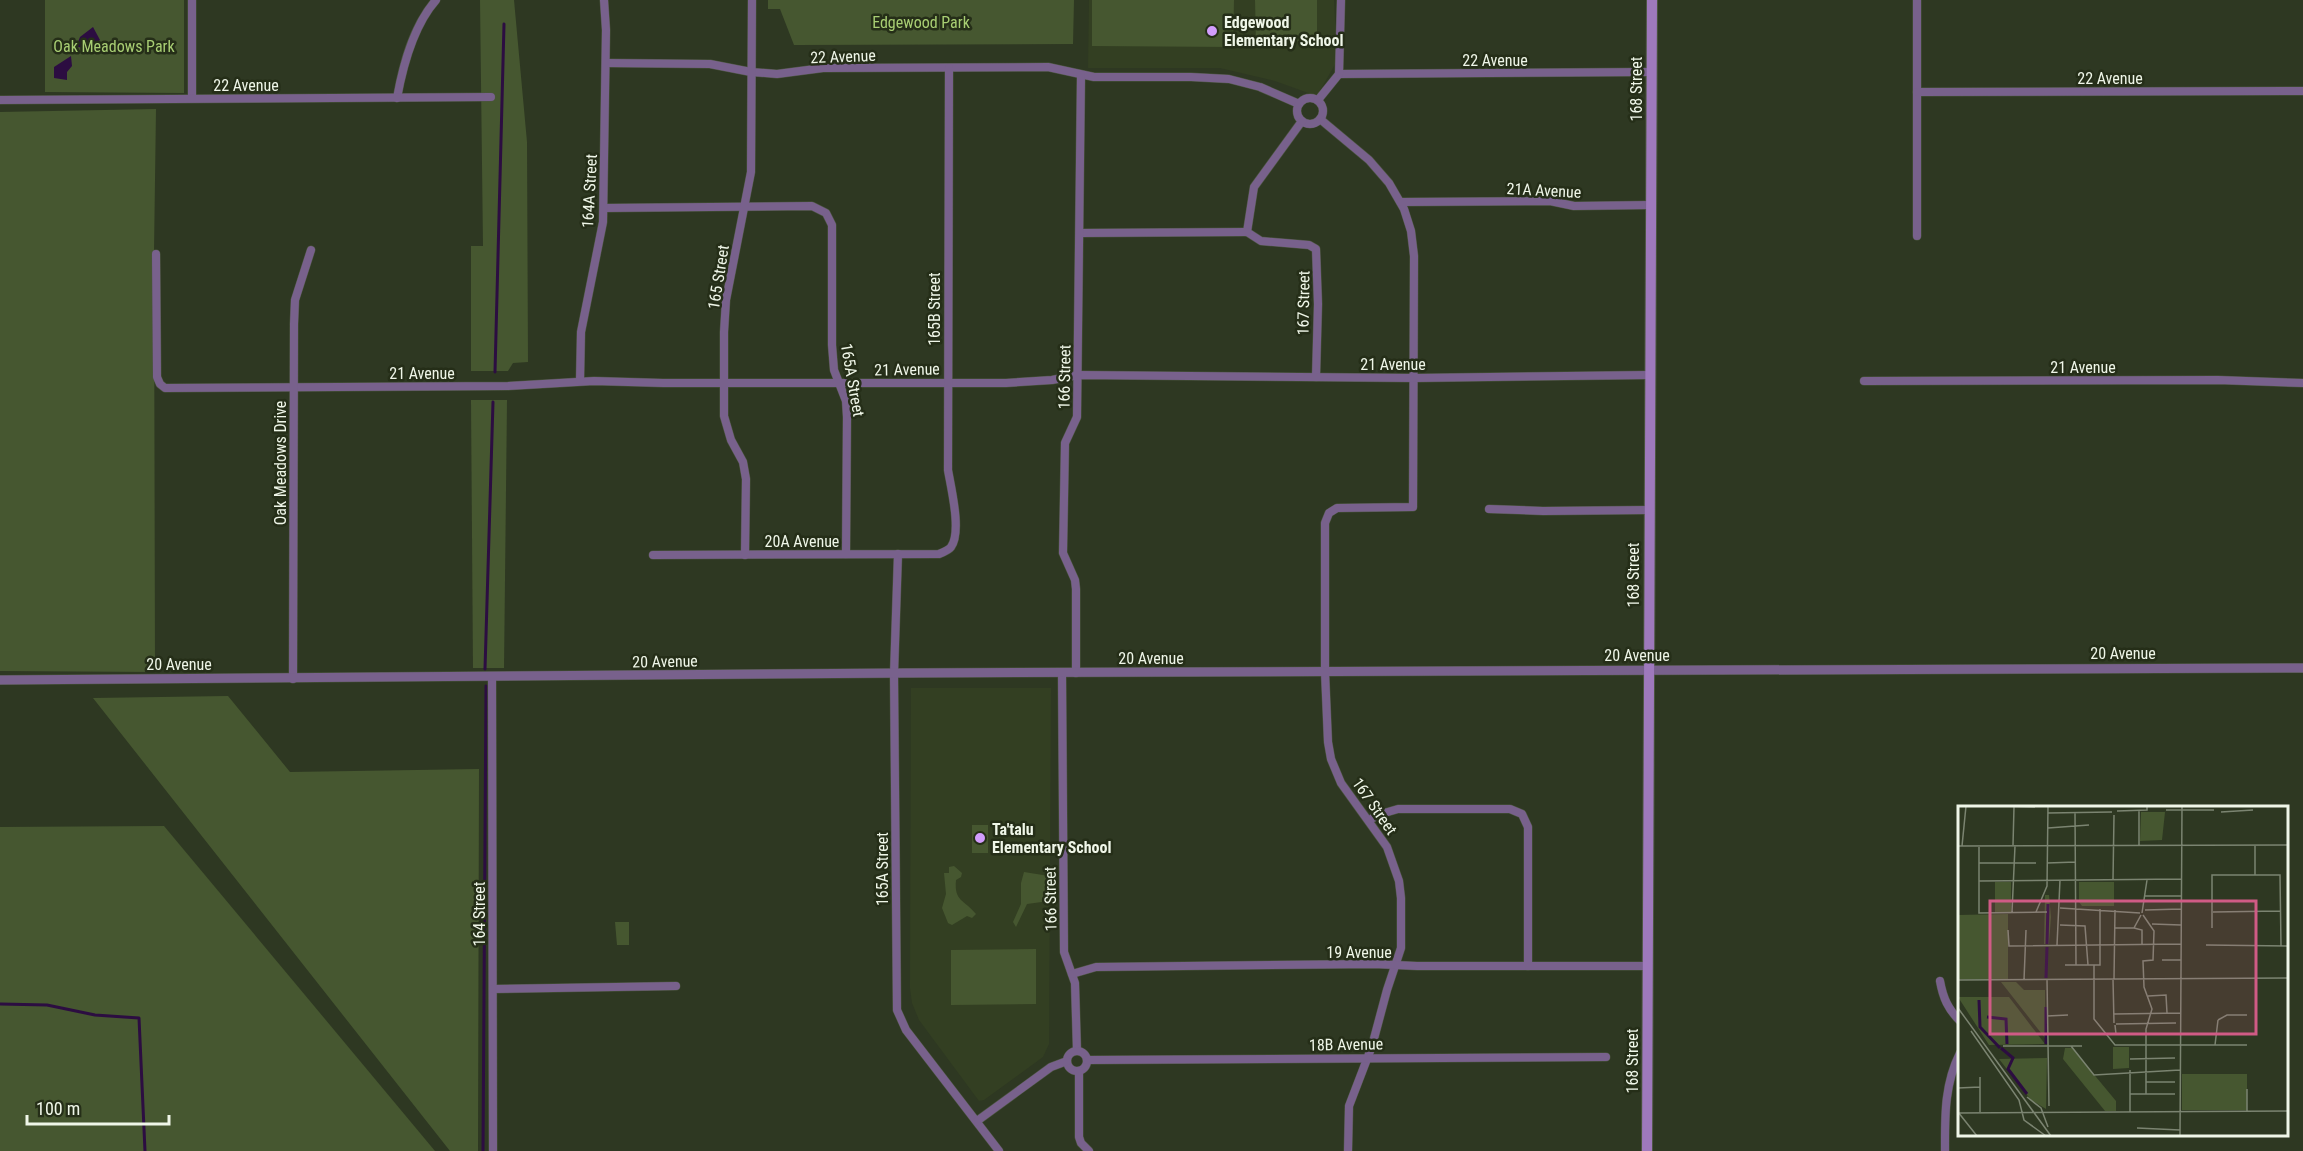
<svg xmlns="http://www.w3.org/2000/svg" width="2303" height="1151" font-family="'Roboto Condensed',sans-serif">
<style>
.built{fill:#333f22}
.green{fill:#465730}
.water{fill:#2c0d41}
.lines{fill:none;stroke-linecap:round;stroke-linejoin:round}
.stream{stroke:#2c0d41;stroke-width:3}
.minor-casing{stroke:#4d5642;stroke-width:9}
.tertiary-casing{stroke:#4d5642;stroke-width:10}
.secondary-casing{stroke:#4d5642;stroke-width:12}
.minor{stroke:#78618c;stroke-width:8}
.tertiary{stroke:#78618c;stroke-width:9}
.secondary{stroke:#9e79bc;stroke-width:10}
.poi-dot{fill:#d29dfd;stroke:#252e18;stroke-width:2}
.labels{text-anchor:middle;stroke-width:5;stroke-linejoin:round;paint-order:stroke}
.park-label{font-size:16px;fill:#a8ce73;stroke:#252e18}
.poi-label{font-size:16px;font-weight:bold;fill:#eff6e8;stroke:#252e18;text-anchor:start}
.street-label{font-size:16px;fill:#eff6e8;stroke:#252e18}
.inset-river{fill:none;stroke:#2c0d41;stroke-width:3}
.inset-road{fill:none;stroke:#7b8471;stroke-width:1.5}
.view{fill:#d05b85;fill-opacity:0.15;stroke:#d05b85;stroke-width:3}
.inset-edge{fill:none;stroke:#eff6e8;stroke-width:3}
</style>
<rect width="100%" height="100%" fill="#2e3822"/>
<g class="built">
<path d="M1089,0H1334L1337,61L1318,94H1311L1275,81L1220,68H1088Z"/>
<path d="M911,688H1051L1049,1044L1043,1057L984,1100L979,1101L919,1020L912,1003L910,988Z"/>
</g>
<g class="green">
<path d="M45,0H184V93L45,92Z"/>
<path d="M480,0H514L527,142L528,362L513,363L508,371H471V246H483Z"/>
<path d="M768,0H1074L1073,44L794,45L780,9H768Z"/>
<path d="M1092,0H1234L1233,47L1092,46Z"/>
<path d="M1255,0H1317V41L1256,42Z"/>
<path d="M156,109L154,251L155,672L0,671V112Z"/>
<path d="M471,400H507L504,668H473Z"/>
<path d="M228,696L290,772L479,769L478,1151H450L93,698Z"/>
<rect x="972" y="825" width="16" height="28"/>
<path d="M164,826L435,1151H0V827Z"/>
<path d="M954,866L962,873L961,877L956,880C954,902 964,899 976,914L972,918L967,916L952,925L948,923L942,908L946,894L944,873H949V867Z"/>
<path d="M1024,872L1049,876V901L1027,904L1016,927L1013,922L1021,904V883Z"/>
<path d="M615,922H629V945H617Z"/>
<path d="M1036,949V1004L951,1005V950Z"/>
</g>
<g class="water">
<path d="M93,27L100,40L91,48L76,47L80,37Z"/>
<path d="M71,56L72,66L67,72V80L54,78V67Z"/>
</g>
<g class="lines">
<g class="stream">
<path d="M495,372L504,24"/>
<path d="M485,669L493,402"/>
<path d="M0,1004L47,1005L95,1015L139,1018L145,1151"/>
<path d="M483,1151L486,686"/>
</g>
<defs>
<g id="minor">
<path d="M1917,0V236"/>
<path d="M606,63L710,64L751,72L777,74L823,68L1048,67L1094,77H1191L1229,79L1260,87L1299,104"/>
<path d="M1339,74L1652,72"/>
<path d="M1917,92L2303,91"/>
<path d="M192,98V0"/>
<path d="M397,98C403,65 413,26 436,0"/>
<circle cx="1310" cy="111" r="13"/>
<path d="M0,100L491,97"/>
<path d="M1318,100L1339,74L1341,0"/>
<path d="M1320,119L1369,160L1389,183L1404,209L1411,231L1414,256L1413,507L1337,508L1329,513L1325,523V672L1328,742L1331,759L1341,783L1387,847L1399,881L1401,898V948L1387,990L1372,1046L1349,1106L1348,1151"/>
<path d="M1302,121L1254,187L1247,232L1261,241L1309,245L1316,249L1318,304L1316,377"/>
<path d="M1401,202L1550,201L1574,206L1651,205"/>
<path d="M604,208L812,206L826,213L832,225V345L834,370L846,401L847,417L846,554"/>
<path d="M1080,233L1247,232"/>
<path d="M156,254L157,377L160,384L165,388L508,386L594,381L663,383H1006L1052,380L1078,375L1415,378L1649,375"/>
<path d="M580,381L581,332L603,222L606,30L604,0"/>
<path d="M1864,381L2218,380L2303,383"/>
<path d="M1489,509L1543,511L1649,510"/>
<path d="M898,554L894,674L897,1010L906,1030L999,1151"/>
<path d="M653,555L939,554C944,552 949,550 951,547C962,532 951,488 948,470L949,68"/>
<path d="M745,555L746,479L743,462L731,440L724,416V332L726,300L751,172L752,0"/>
<path d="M1062,673L1064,952L1075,983L1077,1051"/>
<path d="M1076,673V589L1075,580L1063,553L1065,443L1077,417L1081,75"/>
<path d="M492,677L493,1151"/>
<path d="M293,679L294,324L295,300L311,250"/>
<path d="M1369,820L1381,814L1398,809H1510L1522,814L1528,827V966"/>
<path d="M1072,974L1096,967L1374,964L1417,966H1647"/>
<path d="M1940,981C1943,998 1948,1009 1960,1021"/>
<path d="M493,989L676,986"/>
<circle cx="1077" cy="1061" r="10"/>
<path d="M1087,1060L1606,1057"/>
<path d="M1079,1071V1137L1081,1143L1089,1151"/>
<path d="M977,1121L1051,1067L1067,1061"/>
<path d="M1945,1151C1945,1117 1944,1085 1960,1053"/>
</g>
<path id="tertiary" d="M0,680L907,673L2303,668"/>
<path id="secondary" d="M1647,1151L1652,0"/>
</defs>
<use href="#minor" class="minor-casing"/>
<use href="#tertiary" class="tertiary-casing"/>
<use href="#secondary" class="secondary-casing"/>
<use href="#minor" class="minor"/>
<use href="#tertiary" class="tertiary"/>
<use href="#secondary" class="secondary"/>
</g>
<g class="poi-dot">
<circle cx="1212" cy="31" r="6"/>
<circle cx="980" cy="838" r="6"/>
</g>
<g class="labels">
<g class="park-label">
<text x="921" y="28">Edgewood Park</text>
<text x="114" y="52">Oak Meadows Park</text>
</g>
<g class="poi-label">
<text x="1224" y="28">Edgewood<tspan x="1224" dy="18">Elementary School</tspan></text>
<text x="992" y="835">Ta'talu<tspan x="992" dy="18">Elementary School</tspan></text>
</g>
<g class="street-label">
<text transform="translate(843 56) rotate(-2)" y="6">22 Avenue</text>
<text x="1495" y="66">22 Avenue</text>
<text x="2110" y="84">22 Avenue</text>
<text x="246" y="91">22 Avenue</text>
<text transform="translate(1636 89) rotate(-90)" y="6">168 Street</text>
<text transform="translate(1544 190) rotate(3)" y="6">21A Avenue</text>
<text transform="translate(589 191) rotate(-87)" y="6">164A Street</text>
<text transform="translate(718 277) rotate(-81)" y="6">165 Street</text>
<text transform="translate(1303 303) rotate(-89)" y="6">167 Street</text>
<text transform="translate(934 309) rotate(-90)" y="6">165B Street</text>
<text x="1393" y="370">21 Avenue</text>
<text x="2083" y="373">21 Avenue</text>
<text transform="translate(907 369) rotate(-1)" y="6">21 Avenue</text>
<text x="422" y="379">21 Avenue</text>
<text transform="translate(1064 377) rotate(-89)" y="6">166 Street</text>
<text transform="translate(853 380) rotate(80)" y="6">165A Street</text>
<text transform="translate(280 463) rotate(-90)" y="6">Oak Meadows Drive</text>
<text x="802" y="547">20A Avenue</text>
<text transform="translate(1633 575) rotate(-90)" y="6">168 Street</text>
<text x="2123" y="659">20 Avenue</text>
<text x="1637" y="661">20 Avenue</text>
<text x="1151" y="664">20 Avenue</text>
<text transform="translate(665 661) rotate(-1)" y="6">20 Avenue</text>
<text x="179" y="670">20 Avenue</text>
<text transform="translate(1375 806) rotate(55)" y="6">167 Street</text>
<text transform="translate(882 869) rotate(-90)" y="6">165A Street</text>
<text transform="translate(1050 899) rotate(-91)" y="6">166 Street</text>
<text transform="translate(479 914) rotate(-90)" y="6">164 Street</text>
<text x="1359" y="958">19 Avenue</text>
<text transform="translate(1346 1044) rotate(-1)" y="6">18B Avenue</text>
<text transform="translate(1632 1061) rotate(-90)" y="6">168 Street</text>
</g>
</g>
<g transform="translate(1958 806)">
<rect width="330" height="330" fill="#2e3822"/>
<path d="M183,6H207L204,34L182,35ZM37,76H53V106H37ZM156,76V100H124L121,96V76ZM87,89H91L93,111L91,138H86ZM50,108V173H0V109ZM43,176H58L66,184H87V232ZM0,191H51L87,238L31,239ZM155,241H171V262L155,263ZM107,242H114L158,295V305H147L105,253ZM89,252L88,303L73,294L41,253ZM224,268H289V304H224Z" fill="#465730"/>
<path class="inset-river" d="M89,138L90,98M88,172L89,141M21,194L22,221L42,242M29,211L48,213L49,238M88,238V201M43,242L55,252L50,263L69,288"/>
<path class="inset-road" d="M43,0L77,1M208,4H256M159,5L189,4V0M117,6L118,159M263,6L295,4M90,7L154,6M90,22L131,19M55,39L56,1M181,39V5M297,39V69M0,40L330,39M4,40L8,0M21,41V107L89,106M21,57H78M89,57L118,56M155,74L156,9M21,75L223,73M187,90H223M102,102L182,107M187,104L223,103M54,106L57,40M78,106L89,80L90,0M255,106L322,105M184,107L189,74M183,109L176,122L184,124V139M185,109L196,125L195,154L185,155L186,181L194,203L188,223V288M194,118L223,119M102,119L127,120L130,159M157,122H176M254,122V69H322L323,140M50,124L51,140L223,138M99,139L102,74M248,139L330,140M204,154H223M107,159H142V103M136,159V213L157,239H289M89,173L91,300M155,173L156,217M156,173L157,104M0,174L330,172M66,174L68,124M190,190L208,189L209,207M0,202L93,330M156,208L223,207M89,210L110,209M260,214L269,209H289M158,218L218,217M157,219L158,228H218M13,225L61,294L66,314L88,330M257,239L260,214M45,240H124M113,240L136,269L222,264M172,253L217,252M188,276H217M0,282L22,281M172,288H217M69,291L83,302L90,321M0,306L19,330M22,306V271M289,306V283M0,307L330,305M172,307V264M179,322L222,324M222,330L224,0"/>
<path class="view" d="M32,95H298V228H32Z"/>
<rect width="330" height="330" class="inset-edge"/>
</g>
<path d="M27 1115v9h142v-9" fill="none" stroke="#eff6e8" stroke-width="3"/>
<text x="36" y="1115" font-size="18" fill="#eff6e8" stroke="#252e18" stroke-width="4.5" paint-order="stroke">100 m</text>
</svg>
